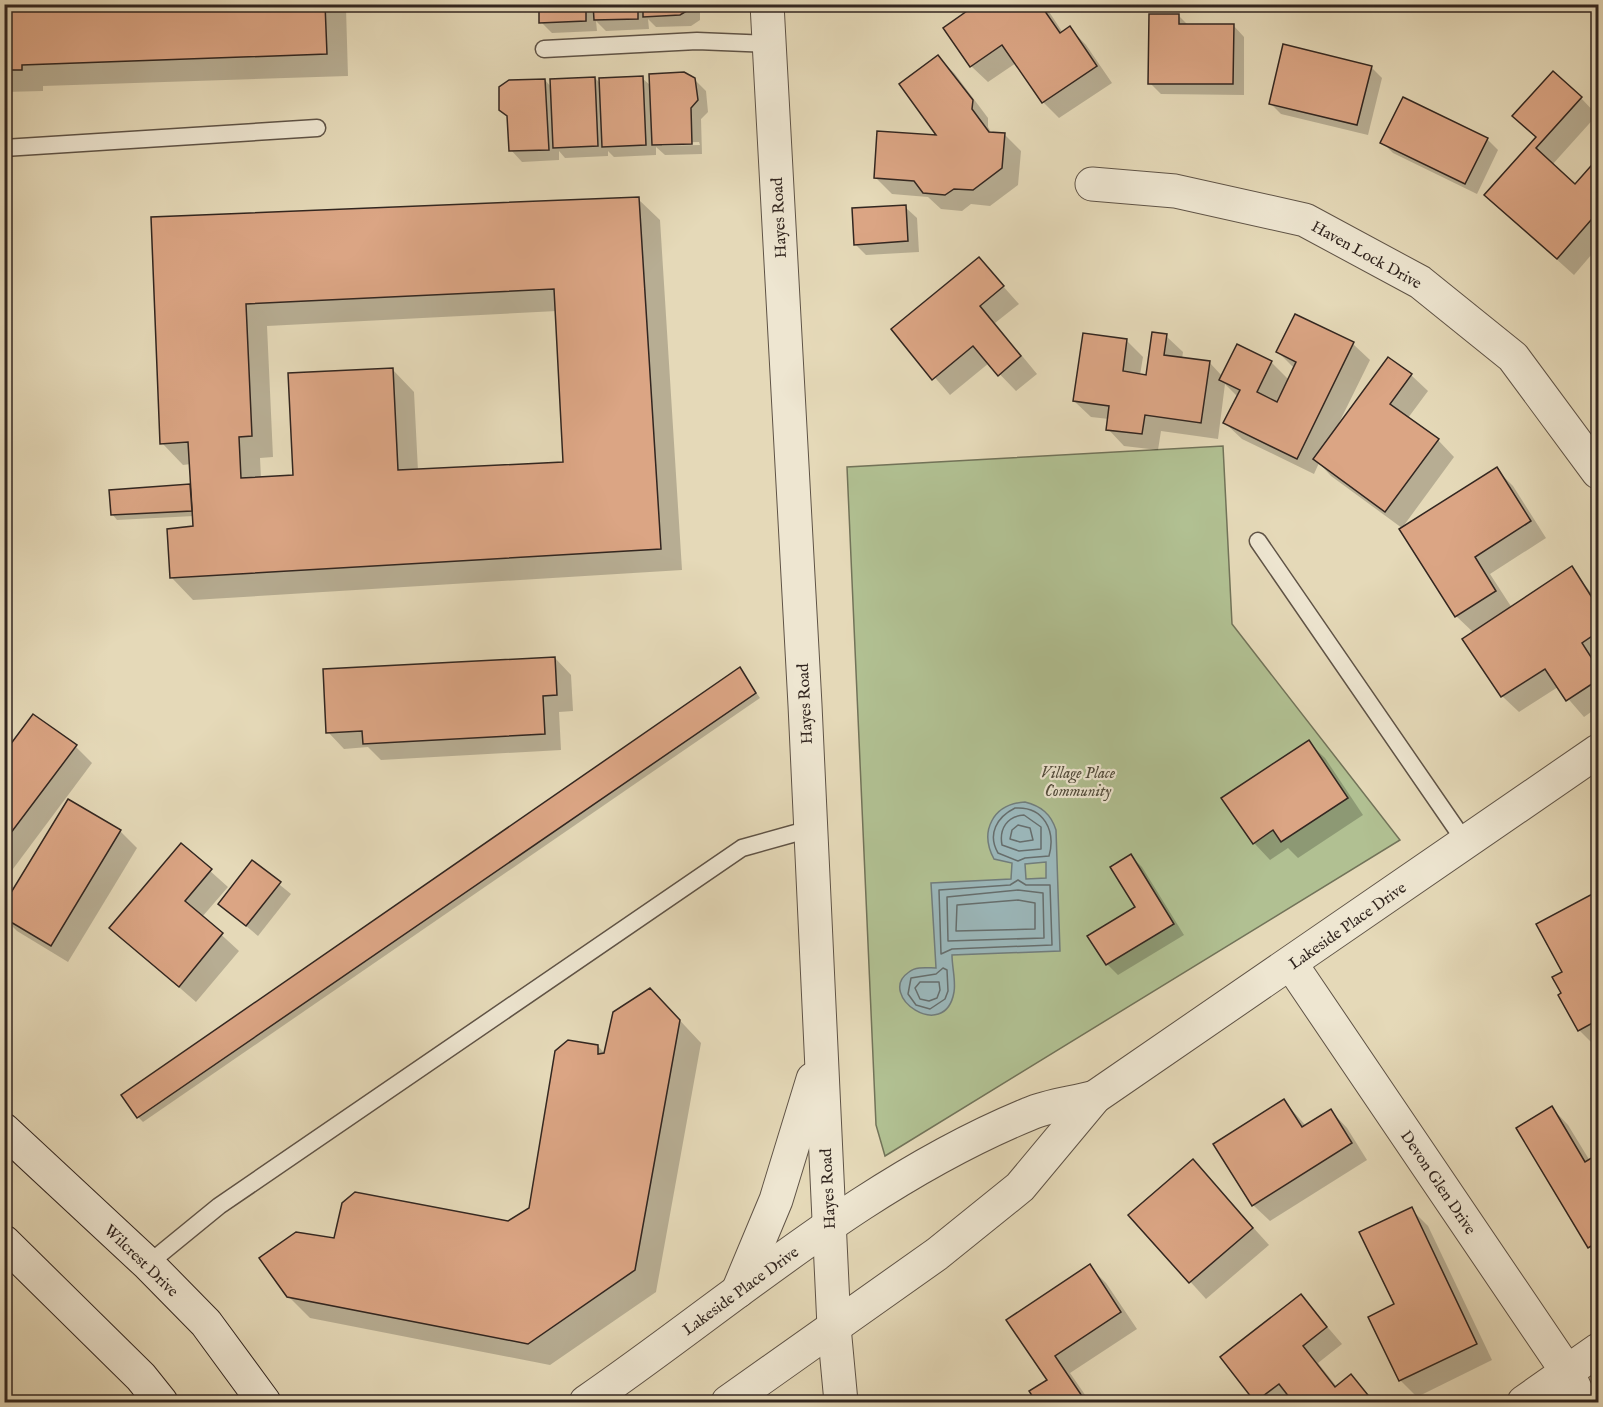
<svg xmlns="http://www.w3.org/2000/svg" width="1603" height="1407" font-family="'IM FELL English',serif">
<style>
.green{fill:#b1c092;stroke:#727359;stroke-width:1.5}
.water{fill:#9bb7ba;stroke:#717d7c;stroke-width:1.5;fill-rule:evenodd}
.shadow{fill:#0003;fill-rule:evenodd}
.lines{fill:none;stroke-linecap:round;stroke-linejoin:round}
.shore{stroke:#666e6d;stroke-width:1.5}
.building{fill:#dba584;stroke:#322620;stroke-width:1.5;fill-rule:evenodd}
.service-casing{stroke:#5f5346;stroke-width:19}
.minor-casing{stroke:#5f5346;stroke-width:35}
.tertiary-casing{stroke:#5f5346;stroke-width:35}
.secondary-casing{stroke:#322620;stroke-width:35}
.service{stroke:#eee6d1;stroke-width:16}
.minor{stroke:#eee6d1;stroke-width:33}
.tertiary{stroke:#eee6d1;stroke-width:33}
.secondary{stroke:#eee6d1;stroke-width:33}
.labels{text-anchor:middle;stroke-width:4.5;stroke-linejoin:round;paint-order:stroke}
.street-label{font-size:16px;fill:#322620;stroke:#eee6d1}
.park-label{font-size:16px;font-style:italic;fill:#524c3c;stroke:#eee6d1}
</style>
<rect width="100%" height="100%" fill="#e5d9b8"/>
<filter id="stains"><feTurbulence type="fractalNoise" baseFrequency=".00333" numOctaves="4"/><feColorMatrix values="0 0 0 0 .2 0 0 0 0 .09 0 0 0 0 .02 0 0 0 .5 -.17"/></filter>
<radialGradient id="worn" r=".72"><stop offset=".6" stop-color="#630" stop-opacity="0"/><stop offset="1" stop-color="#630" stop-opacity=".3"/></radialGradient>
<path class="green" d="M1223,446L1232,624L1400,840L885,1156L876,1125L847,467Z"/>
<path class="water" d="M1025,802C1041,806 1051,814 1056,830L1060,951L952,955C952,967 956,981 954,992C945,1044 875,995 909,972C916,966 928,968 936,968L931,883L1011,879L1012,863L994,859C979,831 993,804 1025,802ZM1046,862V878L1026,879L1025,864Z"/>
<g class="shadow">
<path d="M4,4H342L346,8L348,76L43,86V91L4,92Z"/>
<path d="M540,4H700V20L691,26L656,27L648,19L649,29L606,31L596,21L597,31L552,33L541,22Z"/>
<path d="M980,4H1044L1063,33L1070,28L1086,45L1112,83L1059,118L1043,102L1016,63L988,82L971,66Z"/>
<path d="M1121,4H1159V9H1126Z"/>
<path d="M1178,15L1188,25H1233L1244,37V95L1161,94L1150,83Z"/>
<path d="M938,57L955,74L988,118V127L992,134H1004L1021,151L1018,185L990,206L971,204L962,211L941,209L928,197L892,194L875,177L939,137Z"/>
<path d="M1371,67L1382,78L1368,135L1281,114L1270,103Z"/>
<path d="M595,78L601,84L642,78L651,86L694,79L706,91L708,112L701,119L702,154L665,155L656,147V155L614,157L608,151V156L565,158L559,151V160L522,162L511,150L545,80L552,88ZM699,142L700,145L662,146V143Z"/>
<path d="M1581,98L1597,115L1552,165L1576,186L1598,160V247L1574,275L1503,211L1537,138L1531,132Z"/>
<path d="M1487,139L1498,150L1477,194L1393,153L1382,142Z"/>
<path d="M638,199L660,220L682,570L193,600L172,578L194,528V516L117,520L112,514L190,486L192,488L191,464L183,465L162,443L152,219ZM557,311L564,464L418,471L414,392L393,370L295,477L261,478L260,458L273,457L267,326Z"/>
<path d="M905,207L917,218L919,252L866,255L855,244Z"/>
<path d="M979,259L1019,304L995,323L1037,374L1016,391L989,363L950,395L893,329Z"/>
<path d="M1166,336L1183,352L1182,359L1210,363L1222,376L1271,362L1289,380L1295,369L1278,352L1353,344L1370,360L1338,425L1411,375L1428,391L1408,418L1438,440L1454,457L1402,528L1331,476L1319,463L1314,474L1242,439L1225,423L1238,397L1225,384L1218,439L1161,431L1158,450L1124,446L1108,429L1109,419L1091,417L1074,401L1126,340L1143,357L1140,375L1147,376Z"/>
<path d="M1496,469L1513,486L1546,538L1490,574L1512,608L1571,568L1598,601V707L1584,717L1558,687L1519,712L1502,696L1474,633L1456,616Z"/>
<path d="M555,658L571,675L573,711L559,712L561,750L381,760L368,747L344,749L328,732Z"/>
<path d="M740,669L760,698L143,1122L138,1117Z"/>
<path d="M1308,742L1325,758L1363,815L1298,858L1288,848L1270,860L1254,843Z"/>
<path d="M76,747L92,763L4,881V756Z"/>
<path d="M69,801L120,831L137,848L68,962L17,931L4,918Z"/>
<path d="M181,845L228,887L202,917L239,951L196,1002L111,928Z"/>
<path d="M1131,856L1142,867L1184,935L1118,975L1107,964L1137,908Z"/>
<path d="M252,862L291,894L258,936L220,904Z"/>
<path d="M1598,893V1045L1596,1047L1579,1030L1563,994L1564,972L1538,925Z"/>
<path d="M672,1012L701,1043L656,1292L550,1365L310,1318L288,1296L335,1240L509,1222L530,1209L598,1046L605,1054Z"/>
<path d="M1284,1101L1306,1126L1331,1111L1347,1128L1367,1160L1270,1221L1253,1205Z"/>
<path d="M1552,1108L1568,1125L1590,1161L1598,1156V1257L1589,1247Z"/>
<path d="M1193,1161L1269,1245L1206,1299L1130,1215Z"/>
<path d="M1411,1209L1428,1226L1492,1360L1417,1397L1400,1380L1396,1305Z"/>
<path d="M1089,1266L1106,1283L1137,1329L1070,1373L1090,1402H1038L1031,1392L1049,1381L1008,1320Z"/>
<path d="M1301,1296L1342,1344L1318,1363L1337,1387L1351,1376L1375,1402H1258L1222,1357Z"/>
</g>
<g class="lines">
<g class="shore">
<path d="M1015,808C1044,806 1056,831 1049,856L1025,858L1018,861L998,853C987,834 997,817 1015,808Z"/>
<path d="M1024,815L1041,827V849L1019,851L1002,845C999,829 1007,816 1024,815Z"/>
<path d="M1018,825L1030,828L1033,840L1020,842L1010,839L1012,830Z"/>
<path d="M1018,880L1026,885H1050L1052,945L952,949L941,954L939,890L1010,885Z"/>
<path d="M1018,890L1043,893L1044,938L948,941L947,897Z"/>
<path d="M1018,900L1035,903V929L956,931L957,905Z"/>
<path d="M943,968L947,970L948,991L945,999L930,1009L916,1005L908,994L911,978L936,974Z"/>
<path d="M920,982H939L940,990L937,998L929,1001L920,999L915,988Z"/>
</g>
</g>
<g class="building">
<path d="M4,4H325L327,54L22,65V70H4Z"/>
<path d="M539,4H586V21L539,23Z"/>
<path d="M593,4H638V19L594,20Z"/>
<path d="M643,4H690V9L680,15L643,17Z"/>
<path d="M977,4H1040L1060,33L1070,26L1097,66L1042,103L1002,45L970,67L943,28Z"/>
<path d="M1149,14H1179V24H1234L1233,84H1148Z"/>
<path d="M1283,44L1372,66L1357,125L1269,104Z"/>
<path d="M938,55L973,100L972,109L989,132L1005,133L1002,168L973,190L954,189L945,195L923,193L914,181L874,178L877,131L936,135L899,84Z"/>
<path d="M1553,71L1582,97L1536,148L1575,184L1598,158V212L1557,259L1484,195L1536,137L1512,116Z"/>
<path d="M684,72L695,78L698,100L691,108L692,144L652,145L649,74Z"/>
<path d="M643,76L646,145L602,147L599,78Z"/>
<path d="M595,77L598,146L553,148L550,79Z"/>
<path d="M545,79L549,150L509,151L507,116L499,110V87L509,80Z"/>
<path d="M1403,97L1488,138L1465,184L1380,143Z"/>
<path d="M639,197L661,549L170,578L167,529L193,526L188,442L160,444L151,217ZM554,289L563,462L398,470L393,368L288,373L293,475L241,478L239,437L252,436L246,304Z"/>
<path d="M906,205L908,241L854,245L852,208Z"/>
<path d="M979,257L1004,286L980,306L1021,356L998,376L973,346L932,380L891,329Z"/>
<path d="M1295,314L1354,342L1297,459L1223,423L1240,390L1219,380L1237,344L1272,361L1257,392L1277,402L1296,362L1276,352Z"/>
<path d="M1152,332L1167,334L1164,355L1210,361L1201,423L1145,415L1142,434L1106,430L1109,406L1073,401L1083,333L1127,339L1123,371L1146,375Z"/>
<path d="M1388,357L1412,374L1390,404L1439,439L1385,512L1313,459Z"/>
<path d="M1497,467L1531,521L1475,557L1496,591L1455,617L1399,529Z"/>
<path d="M190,484L192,511L111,515L109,490Z"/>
<path d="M1572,566L1598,607V632L1582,643L1598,668V680L1566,701L1545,669L1501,697L1462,639Z"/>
<path d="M555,657L557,695L543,696L545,734L363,744L362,731L326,733L323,669Z"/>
<path d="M740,667L756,693L137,1118L121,1095Z"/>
<path d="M33,714L77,745L4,842V753Z"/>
<path d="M1309,740L1348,798L1281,842L1273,830L1253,844L1221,798Z"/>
<path d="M68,799L121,830L51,946L4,918V904Z"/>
<path d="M181,843L212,869L185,901L223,933L179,987L109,928Z"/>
<path d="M1131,854L1174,924L1106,965L1087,936L1135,907L1110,867Z"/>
<path d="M252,860L281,882L246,926L218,904Z"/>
<path d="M1598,891V1020L1578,1031L1558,995L1561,993L1552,977L1562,972L1536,924Z"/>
<path d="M650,988L680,1020L635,1270L528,1344L287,1297L259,1258L296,1232L334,1238L342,1203L355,1192L508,1221L529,1208L555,1051L568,1040L598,1045V1054L604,1053L613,1012Z"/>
<path d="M1284,1099L1302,1127L1331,1109L1352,1143L1252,1206L1213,1144Z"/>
<path d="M1552,1106L1585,1162L1598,1154V1242L1588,1248L1516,1128Z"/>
<path d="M1193,1159L1253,1228L1189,1283L1128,1215Z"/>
<path d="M1412,1207L1477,1344L1399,1381L1368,1317L1394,1304L1359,1232Z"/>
<path d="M1090,1264L1121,1312L1055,1356L1086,1402H1036L1029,1391L1047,1380L1006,1320Z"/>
<path d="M1301,1294L1327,1327L1303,1346L1335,1387L1351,1374L1372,1400L1369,1402H1293L1279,1384L1255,1402L1220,1357Z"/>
</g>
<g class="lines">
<defs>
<g id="service">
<path d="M544,49L697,41L769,44"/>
<path d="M4,148L317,128"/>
<path d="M1258,541L1466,843"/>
<path d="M148,1264L219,1206L742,848L810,829"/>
</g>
<g id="minor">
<path d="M1092,184L1175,191L1305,220L1420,282L1513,357L1598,472"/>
<path d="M1291,964L1568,1373L1581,1402"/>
<path d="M834,1327L841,1402"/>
<path d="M1524,1402L1598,1350"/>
</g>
<g id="tertiary">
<path d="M767,4L805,705L834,1327"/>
<path d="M738,1291L776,1200L813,1079"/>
<path d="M586,1402C730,1303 865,1181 1029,1114C1049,1105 1074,1103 1095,1097"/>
<path d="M728,1402L937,1254L1020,1187L1095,1097L1598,751"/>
</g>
<g id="secondary">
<path d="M4,1130L148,1264L206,1323L264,1402"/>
<path d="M4,1242L141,1377L161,1402"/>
</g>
</defs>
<use href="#service" class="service-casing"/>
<use href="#minor" class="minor-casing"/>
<use href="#tertiary" class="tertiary-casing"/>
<use href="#secondary" class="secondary-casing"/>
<use href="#service" class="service"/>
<use href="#minor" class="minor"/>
<use href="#tertiary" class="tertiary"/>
<use href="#secondary" class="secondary"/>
</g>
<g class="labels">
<g class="street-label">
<text transform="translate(778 218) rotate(-93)" y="6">Hayes Road</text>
<text transform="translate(1367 254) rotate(29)" y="6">Haven Lock Drive</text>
<text transform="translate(804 704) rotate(-93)" y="6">Hayes Road</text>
<text transform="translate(1347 925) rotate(-35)" y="6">Lakeside Place Drive</text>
<text transform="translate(1439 1182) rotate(56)" y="6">Devon Glen Drive</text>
<text transform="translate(827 1189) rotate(-93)" y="6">Hayes Road</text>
<text transform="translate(142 1260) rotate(44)" y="6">Wilcrest Drive</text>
<text transform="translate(740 1290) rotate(-36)" y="6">Lakeside Place Drive</text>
</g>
<g class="park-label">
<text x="1078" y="778">Village Place<tspan x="1078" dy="18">Community</tspan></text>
</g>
</g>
<rect width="1603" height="1407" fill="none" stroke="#e5d9b8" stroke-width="24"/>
<rect x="6" y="6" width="1591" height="1395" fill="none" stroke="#322620" stroke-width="3"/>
<rect x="12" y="12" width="1579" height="1383" fill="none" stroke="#322620" stroke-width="1.5"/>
<rect width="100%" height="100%" filter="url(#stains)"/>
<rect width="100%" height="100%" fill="url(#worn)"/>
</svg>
